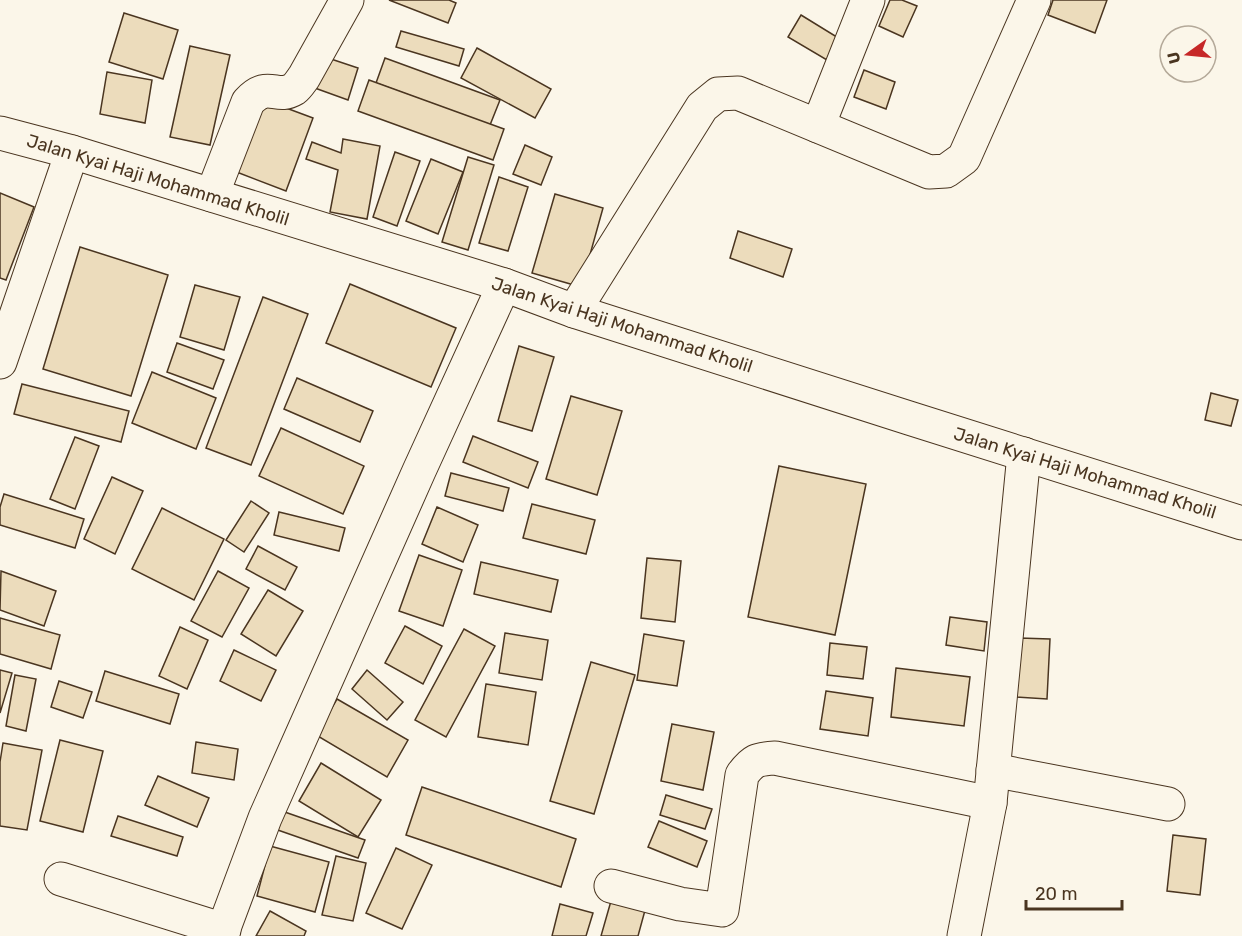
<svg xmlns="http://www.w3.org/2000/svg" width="1242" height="936" font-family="Rubik,sans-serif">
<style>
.building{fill:#ecdcbc;stroke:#4a3520;stroke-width:1.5}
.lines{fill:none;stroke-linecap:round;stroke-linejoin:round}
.minor-casing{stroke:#4a3520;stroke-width:35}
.major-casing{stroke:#4a3520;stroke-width:35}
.minor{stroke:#fbf6e9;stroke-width:33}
.major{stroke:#fbf6e9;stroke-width:33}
.labels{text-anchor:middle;stroke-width:4.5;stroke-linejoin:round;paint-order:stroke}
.street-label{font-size:18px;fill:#4a3520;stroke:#fbf6e9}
</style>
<rect width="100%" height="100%" fill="#fbf6e9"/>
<g class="building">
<path d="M389,0H449L456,3L448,23Z"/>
<path d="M890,0H902L917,6L903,37L879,26Z"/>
<path d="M1053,0H1107L1095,33L1048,15Z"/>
<path d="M124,13L178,30L163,79L109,62Z"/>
<path d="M801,15L845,42L832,63L788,37Z"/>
<path d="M401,31L464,49L459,66L396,47Z"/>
<path d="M190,46L230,55L210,145L170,137Z"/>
<path d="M477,48L551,89L535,118L461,78Z"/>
<path d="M322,56L358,68L348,100L312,87Z"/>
<path d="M385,58L500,100L490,125L376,83Z"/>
<path d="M864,70L895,82L886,109L854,97Z"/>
<path d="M107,72L152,80L145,123L100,114Z"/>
<path d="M369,80L504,129L493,160L358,111Z"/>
<path d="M262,99L313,118L286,191L234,171Z"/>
<path d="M343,139L380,146L367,219L330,212L338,170L306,159L312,142L341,153Z"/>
<path d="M525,145L552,157L541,185L513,174Z"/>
<path d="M395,152L420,161L397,226L373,217Z"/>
<path d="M468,157L494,165L468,250L442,242Z"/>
<path d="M431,159L463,172L438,234L406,221Z"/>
<path d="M499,177L528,187L508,251L479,243Z"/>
<path d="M0,193L34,207L6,280L0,278Z"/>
<path d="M555,194L603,208L581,287L532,273Z"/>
<path d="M738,231L792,249L783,277L730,258Z"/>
<path d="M80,247L168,275L131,396L43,369Z"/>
<path d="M350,284L456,328L431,387L326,343Z"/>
<path d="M195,285L240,297L224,350L180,337Z"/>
<path d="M263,297L308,314L251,465L206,448Z"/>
<path d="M177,343L224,360L213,389L167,372Z"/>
<path d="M519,346L554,357L532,431L498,421Z"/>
<path d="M152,372L216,398L196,449L132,423Z"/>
<path d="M297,378L373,411L360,442L284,409Z"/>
<path d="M22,384L129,411L121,442L14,414Z"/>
<path d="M1211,393L1238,400L1231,426L1205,420Z"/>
<path d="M571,396L622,411L597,495L546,479Z"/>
<path d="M281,428L364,466L343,514L259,476Z"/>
<path d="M473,436L538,462L528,488L463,462Z"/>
<path d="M75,437L99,446L75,509L50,499Z"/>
<path d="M779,466L866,484L835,635L748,617Z"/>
<path d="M451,473L509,488L503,511L445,496Z"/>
<path d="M112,477L143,491L115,554L84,539Z"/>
<path d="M4,494L84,519L75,548L0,525V507Z"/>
<path d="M251,501L269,513L244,552L226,540Z"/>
<path d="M532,504L595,520L586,554L523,538Z"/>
<path d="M437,507L478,525L463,562L422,544Z"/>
<path d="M162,508L224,539L194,600L132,569Z"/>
<path d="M279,512L345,528L339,551L274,535Z"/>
<path d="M258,546L297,567L285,590L246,569Z"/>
<path d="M419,555L462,570L443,626L399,611Z"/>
<path d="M647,558L681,561L675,622L641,618Z"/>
<path d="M481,562L558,580L551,612L474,594Z"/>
<path d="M1,571L56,591L44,626L0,610Z"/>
<path d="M218,571L249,588L222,637L191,621Z"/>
<path d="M268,590L303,611L276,656L241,634Z"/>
<path d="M950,617L987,622L984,651L946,645Z"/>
<path d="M0,618L60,635L51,669L0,654Z"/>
<path d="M405,626L442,646L423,684L385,663Z"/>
<path d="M180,627L208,640L187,689L159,676Z"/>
<path d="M464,629L495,646L446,737L415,720Z"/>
<path d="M505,633L548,640L542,680L499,673Z"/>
<path d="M644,634L684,641L677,686L637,680Z"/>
<path d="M1019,638L1050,639L1047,699L1016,697Z"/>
<path d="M830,643L867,647L863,679L827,675Z"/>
<path d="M234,650L276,670L261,701L220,681Z"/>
<path d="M591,662L635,675L594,814L550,801Z"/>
<path d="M896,668L970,677L964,726L891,717Z"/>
<path d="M0,670L12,673L0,713Z"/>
<path d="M367,670L403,702L387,720L352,689Z"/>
<path d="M105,671L179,694L170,724L96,701Z"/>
<path d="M15,675L36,679L26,731L6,726Z"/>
<path d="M59,681L92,692L83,718L51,707Z"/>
<path d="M486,684L536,692L528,745L478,737Z"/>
<path d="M826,691L873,698L868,736L820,729Z"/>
<path d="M337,699L408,740L387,777L316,735Z"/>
<path d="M672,724L714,732L703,790L661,781Z"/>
<path d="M60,740L103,751L83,832L40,821Z"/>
<path d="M196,742L238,749L234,780L192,773Z"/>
<path d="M3,743L42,750L27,830L0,826V762Z"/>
<path d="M321,763L381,800L358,837L299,801Z"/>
<path d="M158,776L209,798L197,827L145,805Z"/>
<path d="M422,787L576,839L561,887L406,835Z"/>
<path d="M666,795L712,809L705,829L660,815Z"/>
<path d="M279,810L365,840L358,858L272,828Z"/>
<path d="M118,816L183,837L177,856L111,836Z"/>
<path d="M659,821L707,841L697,867L648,847Z"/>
<path d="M1173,835L1206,839L1200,895L1167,891Z"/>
<path d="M270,846L329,862L315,912L257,896Z"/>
<path d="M396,848L432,865L402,929L366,913Z"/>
<path d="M336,856L366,863L353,921L322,915Z"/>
<path d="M613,894L647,903L638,936H601Z"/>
<path d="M560,904L593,913L586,936H552Z"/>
<path d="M270,911L306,931L304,936H256Z"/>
</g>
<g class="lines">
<defs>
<g id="minor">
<path d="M818,126L868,0"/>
<path d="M212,195L248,102C268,80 276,100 294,89C298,86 301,81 304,77L347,0"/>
<path d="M574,311L702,107L718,94L738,93L929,172L946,171L964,158L1034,0"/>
<path d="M0,362L72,152"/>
<path d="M993,770L1168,804"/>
<path d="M61,879L224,930"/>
<path d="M611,886L680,904L722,910L742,775C753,760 757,759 775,758L990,803"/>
<path d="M221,936L265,818L419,471L504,285"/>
<path d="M964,936L990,803L1024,454"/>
</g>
<path id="major" d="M0,133L72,152L504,285L574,311L909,418L1242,523"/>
</defs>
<use href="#minor" class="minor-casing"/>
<use href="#major" class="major-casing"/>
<use href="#minor" class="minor"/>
<use href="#major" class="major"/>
</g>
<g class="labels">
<g class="street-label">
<text transform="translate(158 180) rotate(17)" y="6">Jalan Kyai Haji Mohammad Kholil</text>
<text transform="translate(622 325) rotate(18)" y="6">Jalan Kyai Haji Mohammad Kholil</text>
<text transform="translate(1085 473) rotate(17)" y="6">Jalan Kyai Haji Mohammad Kholil</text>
</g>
</g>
<g transform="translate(1188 54) rotate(255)"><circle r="28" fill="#fbf6e9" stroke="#b4a999" stroke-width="1.5"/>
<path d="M0-4.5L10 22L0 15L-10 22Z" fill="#c62828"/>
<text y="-9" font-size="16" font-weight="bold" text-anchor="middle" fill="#4a3520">U</text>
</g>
<path d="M1026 900v9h96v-9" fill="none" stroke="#4a3520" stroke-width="3"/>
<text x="1035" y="900" font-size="18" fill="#4a3520" stroke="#fbf6e9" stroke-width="4.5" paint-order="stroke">20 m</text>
</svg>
